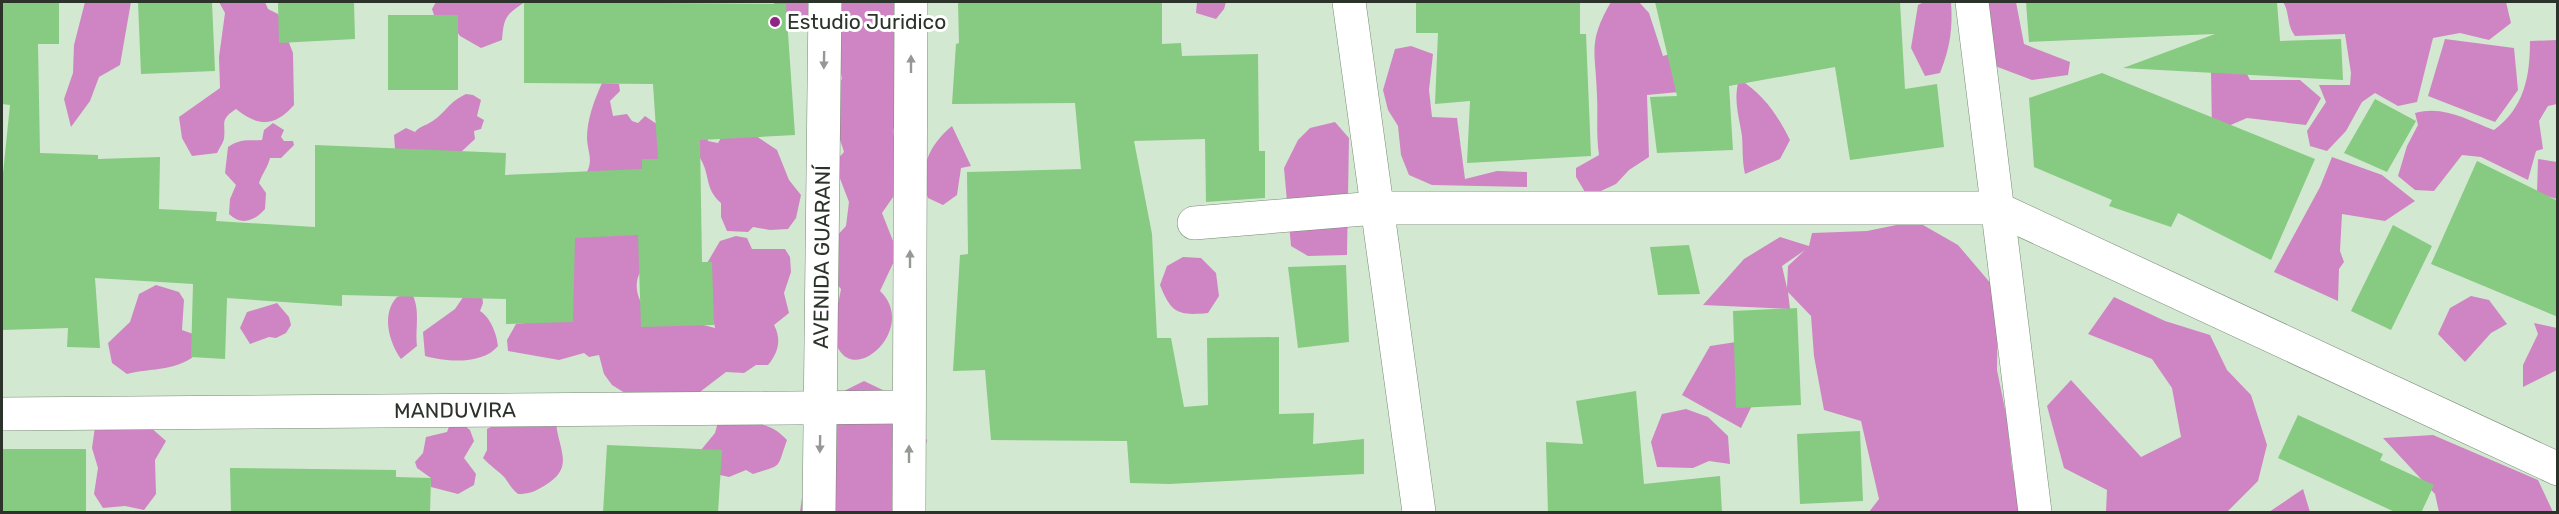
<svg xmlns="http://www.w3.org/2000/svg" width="2559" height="514" font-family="Rubik,sans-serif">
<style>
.forest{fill:#cf85c3;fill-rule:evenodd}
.building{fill:#87ca82}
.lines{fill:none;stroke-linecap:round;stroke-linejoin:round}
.minor-casing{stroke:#778a75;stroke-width:34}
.major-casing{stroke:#778a75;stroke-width:34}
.minor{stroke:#fff;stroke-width:33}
.major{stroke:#fff;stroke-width:33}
.oneway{fill:#959994}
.poi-dot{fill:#912385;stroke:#fff;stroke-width:2}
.labels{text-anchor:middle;stroke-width:6;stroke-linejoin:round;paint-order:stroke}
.poi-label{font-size:21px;fill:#2b332a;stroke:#fff;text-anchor:start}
.street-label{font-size:21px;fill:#2b332a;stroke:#fff}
</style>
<rect width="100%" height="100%" fill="#d3e8d1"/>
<g class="forest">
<path d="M85,2H131L120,65L99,77L90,101L71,127L64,99L73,73L74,45Z"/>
<path d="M219,2H265L268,9L278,14L293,53L294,105C275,127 258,127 236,109C219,120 226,123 224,139C223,143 219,149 217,153L192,156L182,138L179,117L220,88L219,57L225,13Z"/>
<path d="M436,2H525C506,15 504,16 502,40L481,48L460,36L449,20L435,18L432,9Z"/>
<path d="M774,2H813L806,20C791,29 787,27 775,15Z"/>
<path d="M828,2H919L904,108L893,130L900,187L882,213L895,246L896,257L880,291C921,330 845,396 834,335C832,322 839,302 841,289L833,280L835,238L846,226L849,202L834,163L844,152L835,124L831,92L842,79Z"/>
<path d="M1197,2H1226L1224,9L1216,19L1196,13Z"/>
<path d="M1611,2H1639L1649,13L1663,56L1680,51L1679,92L1647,95L1649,157L1629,170L1616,184L1588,197L1576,177V168L1599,155C1596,135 1598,116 1597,95C1596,51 1587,43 1611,2Z"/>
<path d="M1924,2H1951C1953,28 1950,48 1940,73L1925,76L1911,48L1918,5Z"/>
<path d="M1983,2H2016L2024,44L2070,62L2068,75L2032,80L1995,66Z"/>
<path d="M2283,2H2506L2511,23L2489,40L2460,33L2433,38L2417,102L2398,106L2375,93L2362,102L2346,131L2327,151L2310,146L2307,131L2326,102L2319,85H2350L2351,73L2345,34L2295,36C2286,24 2290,12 2283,2Z"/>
<path d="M2225,30L2250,80H2300L2321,98L2306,125L2247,118L2212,133L2211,71Z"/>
<path d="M2445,39L2514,48L2518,90L2495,122L2428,96Z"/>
<path d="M2557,40V104L2548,106L2539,121L2543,149L2536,151L2528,180L2481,157L2462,155L2434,191L2415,190L2398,176L2407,146L2418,125L2415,113C2444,105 2467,120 2494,130C2524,108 2530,77 2530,41Z"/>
<path d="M1411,46L1433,54L1429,90L1432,117L1457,118L1465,179L1497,171L1527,172V187L1432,185L1409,175L1401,155L1398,126L1388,110L1383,90L1395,49Z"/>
<path d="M1739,79C1764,95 1777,114 1790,140L1780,159L1745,174C1742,160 1743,149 1742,136C1739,116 1733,100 1739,79Z"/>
<path d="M602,83L619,84L620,91L610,101L613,116L627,114L632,121L638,123L645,116L664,129L702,118L708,141L718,143L726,129L741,126L777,150L789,180L801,195L796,218L788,229L770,230L753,227L748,232L727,231L721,217V203C704,188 711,176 700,158L633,224L649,257C635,277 632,288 645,310L715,328L703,270L720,241L736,236L747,238L752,249H785L790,257L791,272L784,293L789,313L774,325C782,340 778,353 768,365H756L744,373L726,372L692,398H633L612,385L604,374L599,355L589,357L584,353L559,360L508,351L507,340L516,324L525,323L570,264L587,172C593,159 588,153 587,139C587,119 594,101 602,83Z"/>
<path d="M466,94L473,95L481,100L477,116L484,120L481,129L474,131L475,139L461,152L395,149L394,135L406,128L415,132C420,126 425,126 431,122C445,114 447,103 466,94Z"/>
<path d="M1335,122L1349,138L1347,255L1308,256L1291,246L1284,168L1298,140L1310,128Z"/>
<path d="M273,123L284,130L281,137L284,141H293L294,145L281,158H270C268,167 262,174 259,183L266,193L265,209C255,221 241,226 229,214L230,199L236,185L225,173L228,147C241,138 249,141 262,140L264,130Z"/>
<path d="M952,126L971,166L961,168L957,195L943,205L928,198C918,169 929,145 952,126Z"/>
<path d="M2332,157L2382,175L2415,201L2385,221L2342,214L2340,251L2344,262L2339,269L2338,301L2274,272L2320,187Z"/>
<path d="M2538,159L2557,162V199L2537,193Z"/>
<path d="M1916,221L1958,245L1998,292L1997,370L2007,419L2012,468L2025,512H1864H1869L1879,499L1861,421L1824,410L1814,356L1811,316L1788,292L1790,309L1703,305L1744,259L1780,237L1809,246L1812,233L1867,231ZM1805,250L1788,266L1787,288L1782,266Z"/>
<path d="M1183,257L1201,258L1216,273L1219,296L1208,313C1178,316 1171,313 1160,285L1167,266Z"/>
<path d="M156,285L179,292L184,300L182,330L196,335L198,352C182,371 150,368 127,374L112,363L108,343L130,322L139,294Z"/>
<path d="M468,290L482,295L483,303L480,311C490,317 497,334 498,346C482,365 447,362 425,356L423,332L455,309Z"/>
<path d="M411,292C421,308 415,328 417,346L401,359C389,342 381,314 397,297Z"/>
<path d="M2471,296L2489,300L2507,324L2491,333L2465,362L2438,334L2450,308Z"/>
<path d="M2114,297L2165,321L2210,335L2227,370L2251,395L2267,445L2258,481L2227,512H2106L2107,490L2064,468L2047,406L2071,380L2141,457L2181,437L2172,388L2152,359L2088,334Z"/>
<path d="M277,303L289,317L291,325L286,333L276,338L269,337L250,344L240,328L247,312Z"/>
<path d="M2534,323L2557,328V370L2523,387V365L2538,334Z"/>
<path d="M1762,338L1761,387L1741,428L1682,395L1710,346Z"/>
<path d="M864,381L887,392L927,440L910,512H800L804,483V423L846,390Z"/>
<path d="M516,393L559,411C558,417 556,425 557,430C562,456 572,469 544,486C534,492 529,494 518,494C512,489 509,484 505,478C500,472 489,465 483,458L487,450V429L500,422L503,406Z"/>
<path d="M1686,409L1708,417L1728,436L1730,464L1709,461L1693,468L1657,467L1651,442L1662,414Z"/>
<path d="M460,422L470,430L474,441L464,458L476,474L474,485L458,494L431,487V478L417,468L415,462L423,453L426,437L447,432L450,424Z"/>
<path d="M718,422C746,423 767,418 787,440C776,471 783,464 753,474L746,470L729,477L720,475L701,450L715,433Z"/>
<path d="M149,426L166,441L155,460L156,494L144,510L125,506L103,508L94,494L98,468L92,448L95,427Z"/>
<path d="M2433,435L2538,480L2553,512H2439L2435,494L2383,438Z"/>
<path d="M2303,489L2310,512H2269Z"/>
</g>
<g class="building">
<path d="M2,2H59V44H38L40,153L98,155V159L160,157L159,209L217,212L216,221L315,227V145L506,153L505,175L642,169V159H658L653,84L524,83V2L786,4L795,135L700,140L702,262H712L714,325L641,327L638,235L575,238L573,322L506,324V299L342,295V306L227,298L225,359L191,357L193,284L95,278L100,348L67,347L68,328L2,330V183L10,105L2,104Z"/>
<path d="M138,2H212L215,71L141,74Z"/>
<path d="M278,2H354L355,39L279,43Z"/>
<path d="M958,2H1162V44L1181,43L1182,56L1258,54L1259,151H1265V198L1206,202L1205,139L1134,141L1152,234L1157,338H1171L1184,407L1208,405L1207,338L1279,337V414L1314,413L1313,444L1364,439V474L1169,484L1130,483L1127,441L991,440L985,370L953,371L960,255L968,254L967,172L1081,169L1075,103L952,104L956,44L959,43Z"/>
<path d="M1416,2H1580V34H1586L1591,156L1467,163L1470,101L1435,104L1438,33H1416Z"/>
<path d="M1655,2H1900L1905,89L1937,84L1944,147L1850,160L1835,67L1729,86L1733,150L1657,153L1650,97L1677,96Z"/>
<path d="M2026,2H2277L2280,41L2341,39L2343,80L2123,68L2215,34L2029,42Z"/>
<rect x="388" y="15" width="70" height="75"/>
<path d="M2102,73L2315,159L2271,260L2178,213L2171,227L2109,206L2112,200L2034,167L2029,98Z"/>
<path d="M2375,99L2416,121L2387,172L2344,153Z"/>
<path d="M2477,161L2558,201V317L2431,264Z"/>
<path d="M2393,225L2432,246L2391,330L2351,311Z"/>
<path d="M1689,245L1700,294L1658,295L1650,247Z"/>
<path d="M1346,265L1349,342L1298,348L1288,267Z"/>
<path d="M1797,308L1801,405L1736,408L1733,311Z"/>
<path d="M1636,391L1644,484L1720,476L1722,513H1548L1546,442L1583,444L1576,401Z"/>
<path d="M2298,415L2383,454L2380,460L2434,485L2421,513H2397L2278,458Z"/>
<path d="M1860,431L1863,501L1800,504L1797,434Z"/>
<path d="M607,445L722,450L718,513H603Z"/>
<rect x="2" y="449" width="84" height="64"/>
<path d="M230,468L396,470V477L431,478L430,513H231Z"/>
</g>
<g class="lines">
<defs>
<g id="minor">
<path d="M1349,2L1419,512"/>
<path d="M1972,2L2035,512"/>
<path d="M1194,223L1376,208H1996L2558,469"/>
<path id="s1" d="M2,414L909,407"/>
</g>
<g id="major">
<path id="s2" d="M819,512L825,2"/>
<path d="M909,512L911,2"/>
</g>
</defs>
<use href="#minor" class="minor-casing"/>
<use href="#major" class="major-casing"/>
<use href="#minor" class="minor"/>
<use href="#major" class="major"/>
</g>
<defs><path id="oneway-solid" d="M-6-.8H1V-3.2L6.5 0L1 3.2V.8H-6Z" transform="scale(1.5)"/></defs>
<g class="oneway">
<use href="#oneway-solid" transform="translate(824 60) rotate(91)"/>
<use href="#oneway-solid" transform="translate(911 64) rotate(-90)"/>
<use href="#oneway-solid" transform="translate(910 259) rotate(-90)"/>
<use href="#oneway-solid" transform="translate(820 444) rotate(91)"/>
<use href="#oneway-solid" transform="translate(909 454) rotate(-90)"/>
</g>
<circle class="poi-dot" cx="775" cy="22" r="6"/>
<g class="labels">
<g class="poi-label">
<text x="787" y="29">Estudio Juridico</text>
</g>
<g class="street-label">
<text dy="7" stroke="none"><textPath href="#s2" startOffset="255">AVENIDA GUARANÍ</textPath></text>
<text dy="7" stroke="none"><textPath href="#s1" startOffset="453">MANDUVIRA</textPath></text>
</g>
</g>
<rect width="2559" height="514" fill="none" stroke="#2b332a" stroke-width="6"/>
</svg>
